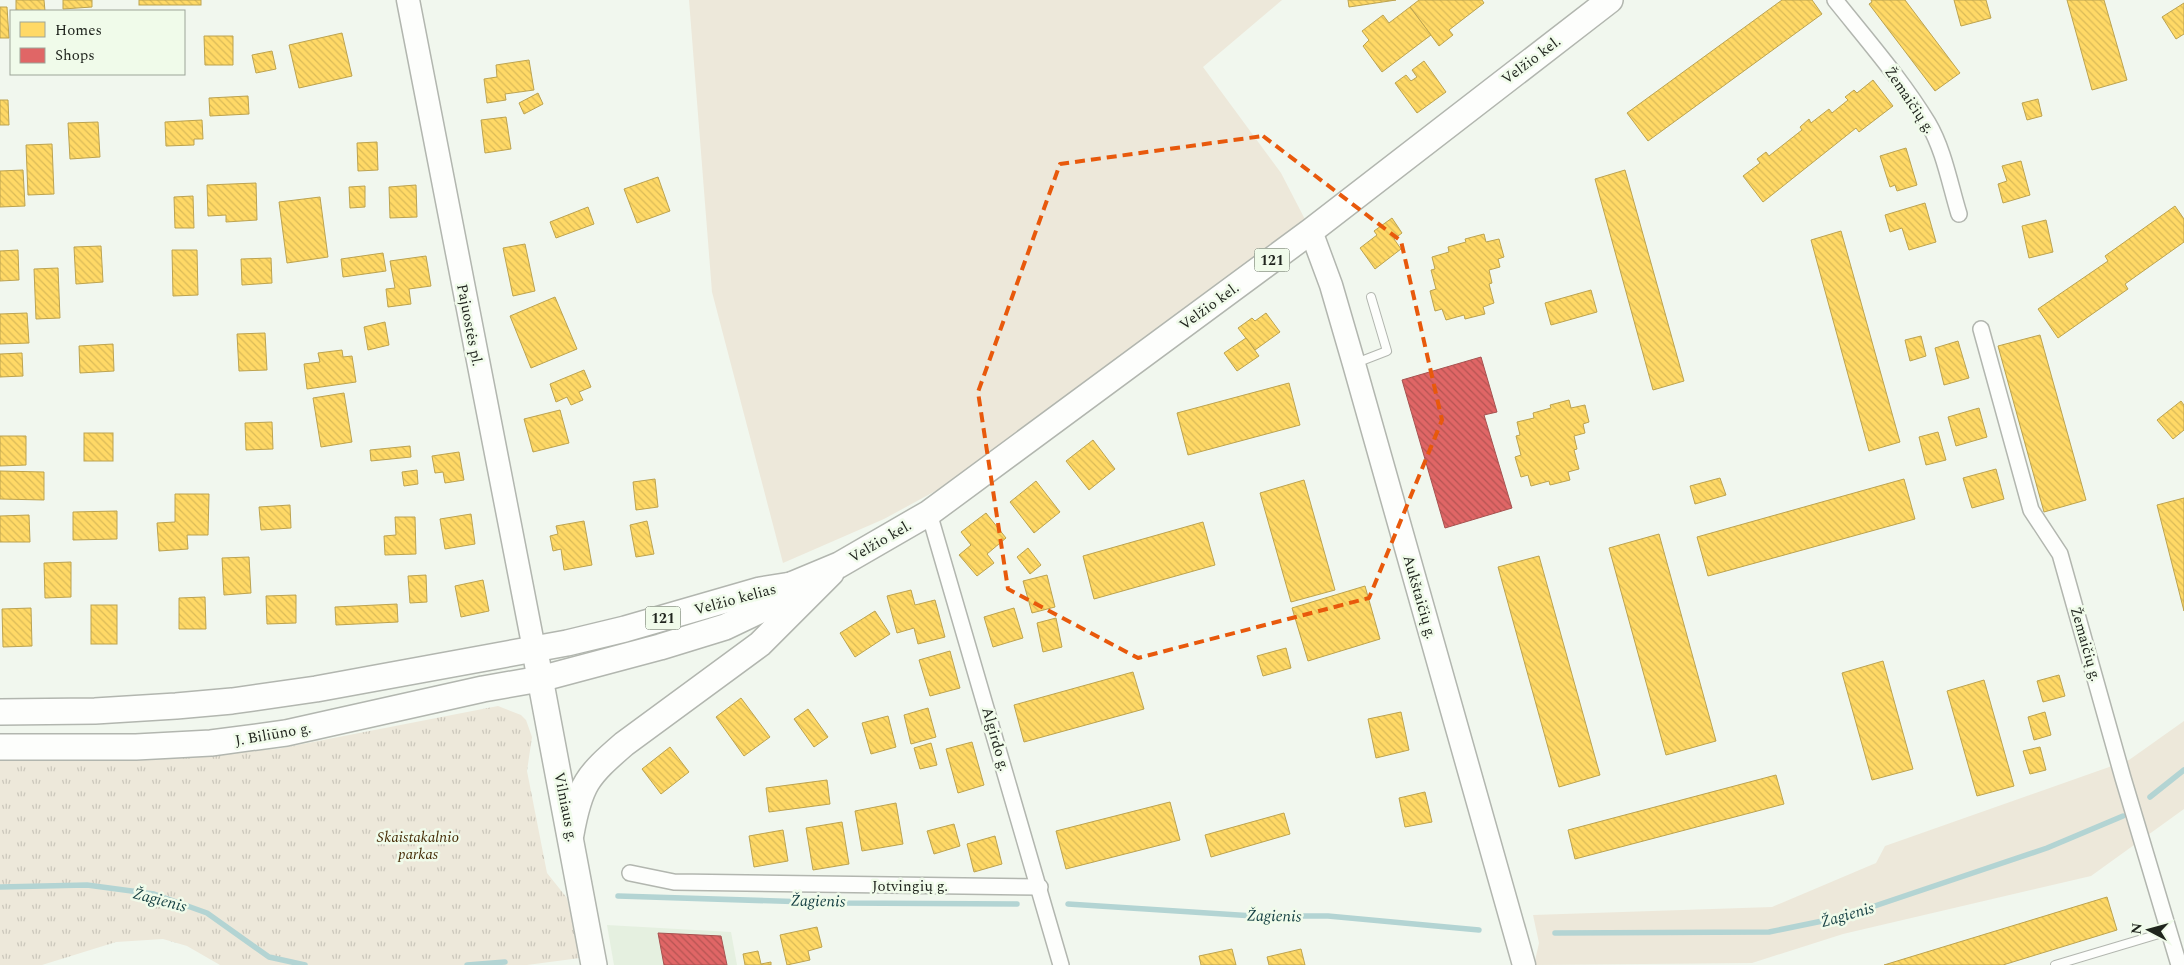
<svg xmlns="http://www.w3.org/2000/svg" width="2184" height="965" font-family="Spectral,serif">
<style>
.built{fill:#e5f0e0}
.grass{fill:#ede8da}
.park{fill:url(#park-tufts)}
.homes{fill:url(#homes-back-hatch);stroke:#bca350}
.shops{fill:url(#shops-back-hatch);stroke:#a65250}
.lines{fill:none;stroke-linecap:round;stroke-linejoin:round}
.stream{stroke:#b3d4d3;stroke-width:5.5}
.lane-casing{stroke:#b2b6af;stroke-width:10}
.street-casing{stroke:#b2b6af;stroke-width:18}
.secondary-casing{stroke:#b2b6af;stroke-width:25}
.primary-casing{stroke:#b2b6af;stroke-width:28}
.lane{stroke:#fdfefc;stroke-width:8}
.street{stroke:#fdfefc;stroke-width:15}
.secondary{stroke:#fdfefc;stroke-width:22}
.primary{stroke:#fdfefc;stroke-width:25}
.marked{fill:none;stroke:#e8590c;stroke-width:4;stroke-dasharray:10 6;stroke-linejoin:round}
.labels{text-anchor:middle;stroke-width:5;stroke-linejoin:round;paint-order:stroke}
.shield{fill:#f0fbea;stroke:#5e655b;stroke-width:1}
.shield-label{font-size:14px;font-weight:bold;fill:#20251e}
.street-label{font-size:15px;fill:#20251e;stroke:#f0fbea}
.park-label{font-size:15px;font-style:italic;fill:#442b05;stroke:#f0fbea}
.water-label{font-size:16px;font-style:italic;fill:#143f42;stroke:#f0fbea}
</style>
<defs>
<pattern id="park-tufts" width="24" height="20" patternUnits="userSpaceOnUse" patternTransform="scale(1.25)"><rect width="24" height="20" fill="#ede8da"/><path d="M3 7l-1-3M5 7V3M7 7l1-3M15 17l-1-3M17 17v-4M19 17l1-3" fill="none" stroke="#cbc7bb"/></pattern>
<pattern id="homes-back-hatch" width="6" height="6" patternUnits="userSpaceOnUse" patternTransform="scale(1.25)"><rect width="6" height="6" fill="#ffd966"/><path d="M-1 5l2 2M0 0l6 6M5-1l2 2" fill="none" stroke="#daba58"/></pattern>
<pattern id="shops-back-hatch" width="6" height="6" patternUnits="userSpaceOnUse" patternTransform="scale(1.25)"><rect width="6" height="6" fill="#e06666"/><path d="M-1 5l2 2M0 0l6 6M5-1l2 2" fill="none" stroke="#b55453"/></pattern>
</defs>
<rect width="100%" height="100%" fill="#f1f7ee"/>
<path class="built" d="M607,925L731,932L737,965H614Z"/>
<g class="grass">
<path d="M689,0H1282L1203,67L1281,173L1311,231L952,482L884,519L783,563L712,292Z"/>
<path d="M2184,721V809L2091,876L1843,934L1752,963L1534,965L1539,943L1533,915L1772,907L1876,863L1885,846L2129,760Z"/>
</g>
<path class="park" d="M498,706L521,715L526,720L532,737L527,771L547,873L567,898L580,958L527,965H220L187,946L163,939L116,942L42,965H0V757L83,760L277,749Z"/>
<g class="homes">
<path d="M16,0H44L45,11H16Z"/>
<path d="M63,0H92V7L63,9Z"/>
<rect x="139" y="0" width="62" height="5"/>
<path d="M1348,0H1396L1349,7Z"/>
<path d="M1419,0H1482L1484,3L1449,30L1453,35L1439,46L1410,7Z"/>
<path d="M1782,0H1812L1822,14L1648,141L1627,113Z"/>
<path d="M1871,0H1905L1960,73L1935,91L1869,4L1872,2Z"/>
<path d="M1954,0H1986L1991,18L1961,26Z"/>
<path d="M2067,0H2104L2127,80L2092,90Z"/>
<path d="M2184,3V34L2176,39L2162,17Z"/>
<path d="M0,7H7L9,38H0Z"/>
<path d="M1410,7L1431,35L1382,72L1363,46L1369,40L1362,31L1383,15L1389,23Z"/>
<path d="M342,33L352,76L299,88L289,45Z"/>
<path d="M204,36H233V65H205Z"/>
<path d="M272,51L276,69L256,73L252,55Z"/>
<path d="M529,60L534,90L505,94L506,100L487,103L484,79L497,77L496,65Z"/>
<path d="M1424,61L1446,92L1417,113L1395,83L1406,75L1411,81L1417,77L1412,70Z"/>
<path d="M1873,80L1893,106L1859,132L1856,128L1763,202L1743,176L1760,163L1757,159L1766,152L1769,156L1802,130L1800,127L1809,119L1811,123L1829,109L1832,113L1848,100L1845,97L1854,90L1857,93Z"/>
<path d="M538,93L543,104L524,114L519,103Z"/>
<path d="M248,96L249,114L210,116L209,98Z"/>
<path d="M2038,99L2042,116L2027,120L2022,103Z"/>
<path d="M0,100H8L9,125H0Z"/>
<path d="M506,117L511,149L485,153L481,120Z"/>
<path d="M202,120L203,139H194V145L166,146L165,122Z"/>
<path d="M98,122L100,157L70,159L68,123Z"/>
<path d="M377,142L378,170L358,171L357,143Z"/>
<path d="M52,144L54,194L28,195L26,145Z"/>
<path d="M1906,148L1917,185L1897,191L1895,185L1890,187L1880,156Z"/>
<path d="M2021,161L2030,195L2003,203L1998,184L2007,181L2002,166Z"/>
<path d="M23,170L25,206L0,207V171Z"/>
<path d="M1625,170L1684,381L1653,390L1595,179Z"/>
<path d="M658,177L670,211L637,223L624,189Z"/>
<path d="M256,183L257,220L226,222V215L208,216L207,185Z"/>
<path d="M416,185L417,217L390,218L389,187Z"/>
<path d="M365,186V207L350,208L349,187Z"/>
<path d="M193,196L194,228H175L174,197Z"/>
<path d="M320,197L328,257L287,263L279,202Z"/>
<path d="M1925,203L1936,242L1909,250L1902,228L1890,232L1885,215Z"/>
<path d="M2175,206L2184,219V242L2125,284L2128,289L2058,338L2038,309L2108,261L2105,256Z"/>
<path d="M588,207L594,224L556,238L550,222Z"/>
<path d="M1392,218L1402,233L1394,239L1401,249L1375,269L1360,248L1377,235L1374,231Z"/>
<path d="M2046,220L2053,252L2029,258L2022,226Z"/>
<path d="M1841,231L1900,442L1869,451L1811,240Z"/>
<path d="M1484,234L1486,242L1499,239L1504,257L1498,259L1500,267L1489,270L1492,283L1489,284L1494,303L1483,307L1485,314L1465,319L1464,315L1446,320L1442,309L1435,311L1430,291L1436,289L1431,270L1435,269L1432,257L1449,252L1448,247L1466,242L1465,239Z"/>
<path d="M525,244L535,291L513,296L503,248Z"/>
<path d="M101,246L103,282L76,284L74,247Z"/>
<path d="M18,250L19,280L0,281V251Z"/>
<path d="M172,250H197L198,295L173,296Z"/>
<path d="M383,253L386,271L343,277L341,259Z"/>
<path d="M426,256L431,286L409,289L411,304L388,307L386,289L395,288L390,261Z"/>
<path d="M271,258L272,283L242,285L241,259Z"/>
<path d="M58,268L60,318L36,319L34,269Z"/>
<path d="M1591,290L1597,312L1551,325L1545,303Z"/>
<path d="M555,297L577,349L531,368L510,316Z"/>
<path d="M27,313L29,343L0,344V314Z"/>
<path d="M1266,313L1280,332L1255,350L1238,328L1252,318L1255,321Z"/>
<path d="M385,322L389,345L368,350L364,327Z"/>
<path d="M265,333L267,370L239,371L237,334Z"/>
<path d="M2040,335L2086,500L2044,512L1998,346Z"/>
<path d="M1921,336L1926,356L1910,361L1905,340Z"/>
<path d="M1246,338L1259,356L1237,371L1224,353Z"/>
<path d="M1958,341L1969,378L1944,385L1935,348Z"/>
<path d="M113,344L114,371L80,373L79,346Z"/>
<path d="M342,350L343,357L352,356L356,382L307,389L304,364L320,362L318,353Z"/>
<path d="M22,353L23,376L0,377V354Z"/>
<path d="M584,370L591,387L579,392L583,400L571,405L567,397L556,402L550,384Z"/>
<path d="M1289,383L1300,425L1188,455L1177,413Z"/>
<path d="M344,393L352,442L321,447L313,398Z"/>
<path d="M1569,400L1571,408L1585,405L1589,422L1583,424L1585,433L1574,436L1577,449L1574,450L1579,469L1568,472L1570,480L1550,485L1549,481L1531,486L1528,475L1521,477L1515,457L1521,455L1516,436L1520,435L1517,422L1534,418L1533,413L1551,408L1550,405Z"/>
<path d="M2181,401L2184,405V430L2173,439L2157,420Z"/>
<path d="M1979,408L1987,437L1956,446L1948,417Z"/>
<path d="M560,410L569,443L533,452L524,419Z"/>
<path d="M272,422L273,449L246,450L245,423Z"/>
<path d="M1938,432L1946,460L1926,465L1919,437Z"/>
<rect x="84" y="433" width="29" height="28"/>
<path d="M0,436H26V465L0,466Z"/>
<path d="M1093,440L1115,469L1089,490L1066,461Z"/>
<path d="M410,446L411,457L371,461L370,450Z"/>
<path d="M459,452L464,480L445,483L443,472L435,473L432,456Z"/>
<path d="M1996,469L2004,499L1972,508L1963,478Z"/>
<path d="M417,470L418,484L404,486L402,472Z"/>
<path d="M0,471L44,472V500L0,499Z"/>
<path d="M1720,478L1726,495L1695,504L1690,486Z"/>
<path d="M655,479L658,507L636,510L633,482Z"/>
<path d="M1904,479L1915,519L1708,576L1697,537Z"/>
<path d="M1304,480L1335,590L1291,602L1260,493Z"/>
<path d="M1036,481L1060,512L1034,533L1010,502Z"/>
<path d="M175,494H209L208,535H187L188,549L159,551L157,523L175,522Z"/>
<path d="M2184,498V611L2157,505Z"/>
<path d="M290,505L291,528L261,530L259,507Z"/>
<path d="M117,511V539L73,540V512Z"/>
<path d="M986,513L1006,538L987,554L994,563L977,576L959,555L971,545L961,532Z"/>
<path d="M471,514L475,544L445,549L440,519Z"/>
<path d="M29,515L30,542H0V516Z"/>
<path d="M395,517H415L416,554L385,555L384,536L396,535Z"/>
<path d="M584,521L592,565L564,570L561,549L553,551L550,536L558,534L556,526Z"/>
<path d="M647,521L654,554L636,557L630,525Z"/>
<path d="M1203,522L1215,565L1094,599L1083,556Z"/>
<path d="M1659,534L1716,741L1666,755L1609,548Z"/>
<path d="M1028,548L1041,565L1030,574L1017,557Z"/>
<path d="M1539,556L1600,775L1559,787L1498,567Z"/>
<path d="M249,557L251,593L224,595L222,558Z"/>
<path d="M71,562V597L45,598L44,563Z"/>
<path d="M426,575L427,602L410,603L408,576Z"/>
<path d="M1047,575L1055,607L1032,613L1023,581Z"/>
<path d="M483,580L489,611L461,617L455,586Z"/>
<path d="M1365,586L1380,639L1308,661L1292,608Z"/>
<path d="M911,590L915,605L935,600L945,637L918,644L914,628L897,633L887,596Z"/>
<path d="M296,595V623L267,624L266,596Z"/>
<path d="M205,597L206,629H179V598Z"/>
<path d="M397,604L398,622L336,625L335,607Z"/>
<rect x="91" y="605" width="26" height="39"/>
<path d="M31,608L32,646L3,647L2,609Z"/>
<path d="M1014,608L1023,638L993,647L984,617Z"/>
<path d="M875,611L890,634L855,657L840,633Z"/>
<path d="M1056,618L1062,647L1043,652L1037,623Z"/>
<path d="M1286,648L1291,668L1263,676L1257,656Z"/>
<path d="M950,651L960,688L930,696L919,660Z"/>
<path d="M1883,661L1913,769L1872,780L1842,673Z"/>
<path d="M1133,672L1144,709L1024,742L1014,705Z"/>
<path d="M2059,675L2065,696L2043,702L2037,681Z"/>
<path d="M1984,680L2014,786L1977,796L1947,691Z"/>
<path d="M741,698L770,737L744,756L716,717Z"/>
<path d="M928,708L936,737L911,744L904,715Z"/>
<path d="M808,709L828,737L814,747L794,719Z"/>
<path d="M1401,712L1409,750L1376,758L1368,719Z"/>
<path d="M2045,712L2051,735L2034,740L2028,717Z"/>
<path d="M888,716L896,747L871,754L862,723Z"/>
<path d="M972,742L984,785L958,793L946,749Z"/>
<path d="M931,743L937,765L920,769L914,748Z"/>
<path d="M670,747L689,772L661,794L642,769Z"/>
<path d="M2040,747L2046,770L2030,774L2023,751Z"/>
<path d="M1776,775L1784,804L1575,859L1568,830Z"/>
<path d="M827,780L830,804L769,812L766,788Z"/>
<path d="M1425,792L1432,822L1405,827L1399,798Z"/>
<path d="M1170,802L1180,840L1066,869L1056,831Z"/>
<path d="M896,803L903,844L862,851L855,811Z"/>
<path d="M1284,813L1290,834L1211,857L1205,835Z"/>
<path d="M842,822L849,864L813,870L806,828Z"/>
<path d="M954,824L960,846L934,854L927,831Z"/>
<path d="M783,830L788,861L754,867L749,836Z"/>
<path d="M995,836L1002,864L974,872L967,844Z"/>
<path d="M2107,897L2117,930L2003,965H1884Z"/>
<path d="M817,927L822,947L808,951L810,960L787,965L780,935Z"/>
<path d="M1232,949L1236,965H1201L1199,956Z"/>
<path d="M1301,949L1305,965H1269L1267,957Z"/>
<path d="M758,951L761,964L771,962V965H745L743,954Z"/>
</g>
<g class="shops">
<path d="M1481,357L1497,412L1484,415L1512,508L1445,528L1402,380Z"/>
<path d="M658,933L721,936L727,965H664Z"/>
</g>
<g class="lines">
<g class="stream">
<path d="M2150,797L2184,770"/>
<path d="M0,887L87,885L154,894L207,913L269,957L305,965"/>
<path d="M618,896L839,903L1017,904"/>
<path d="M1068,904L1254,916H1328L1479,930"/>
<path d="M1555,933L1769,932L1842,917L2047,848L2123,816"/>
<path d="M467,965L505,962"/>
</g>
<defs>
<g id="lane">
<path d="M1356,363L1387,351L1371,297"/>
<path d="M2055,965L2169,931"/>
</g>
<g id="street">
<path d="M1835,0C1867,40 1902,80 1928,123C1944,150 1950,185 1959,214"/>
<path d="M1981,329L2031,510L2060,554L2123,778L2179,965"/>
<path d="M929,513L1061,965"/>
<path d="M630,873L674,882L1040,887"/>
</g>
<g id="secondary">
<path d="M408,0L534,649"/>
<path d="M1311,231L1331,285L1354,364L1524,965"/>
</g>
<g id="primary">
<path d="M537,662L594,965"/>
<path d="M0,712L95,711L176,706L232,701L316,689L567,643L625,629L760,590L791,585L839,565L929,513L1311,231L1610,0"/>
<path d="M0,747H136L211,743L286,733L483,689L540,679L660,647L725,627L767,607L791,585"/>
<path d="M571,834C580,784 587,776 624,744L760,644L831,573"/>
</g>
</defs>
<use href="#lane" class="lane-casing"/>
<use href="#street" class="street-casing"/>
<use href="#secondary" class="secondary-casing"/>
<use href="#primary" class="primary-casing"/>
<use href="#lane" class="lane"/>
<use href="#street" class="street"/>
<use href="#secondary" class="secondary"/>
<use href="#primary" class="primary"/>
</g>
<path class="marked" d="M1263,136L1401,241L1442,420L1369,598L1138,658L1008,589L978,392L1060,164Z"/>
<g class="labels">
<g class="shield">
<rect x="1254.5" y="248.5" width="35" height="23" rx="4"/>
<rect x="645.5" y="606.5" width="35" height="23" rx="4"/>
</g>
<g class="shield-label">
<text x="1272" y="265">121</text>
<text x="663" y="623">121</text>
</g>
<g class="street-label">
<text transform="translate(1531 60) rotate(-37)" y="5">Velžio kel.</text>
<text transform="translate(1910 100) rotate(56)" y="5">Žemaičių g.</text>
<text transform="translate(1209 306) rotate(-36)" y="5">Velžio kel.</text>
<text transform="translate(470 325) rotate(79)" y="5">Pajuostės pl.</text>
<text transform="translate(880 541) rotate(-30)" y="5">Velžio kel.</text>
<text transform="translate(1420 597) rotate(74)" y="5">Aukštaičių g.</text>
<text transform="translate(735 599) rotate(-15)" y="5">Velžio kelias</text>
<text transform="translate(2086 644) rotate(74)" y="5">Žemaičių g.</text>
<text transform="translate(273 734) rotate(-10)" y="5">J. Biliūno g.</text>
<text transform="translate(996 739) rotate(74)" y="5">Algirdo g.</text>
<text transform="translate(566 807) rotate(79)" y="5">Vilniaus g.</text>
<text x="910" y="891">Jotvingių g.</text>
</g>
<g class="park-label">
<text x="418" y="842">Skaistakalnio<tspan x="418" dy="17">parkas</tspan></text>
</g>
<g class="water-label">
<text transform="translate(160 899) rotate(15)" y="6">Žagienis</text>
<text transform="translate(818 900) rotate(1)" y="6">Žagienis</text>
<text transform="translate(1847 914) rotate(-16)" y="6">Žagienis</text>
<text transform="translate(1274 915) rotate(1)" y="6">Žagienis</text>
</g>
</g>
<rect x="10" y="10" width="175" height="65" fill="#f0fbea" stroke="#9da598"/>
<rect x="20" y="22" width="25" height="15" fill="#ffd966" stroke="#9da598"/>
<text x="55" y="35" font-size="15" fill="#20251e">Homes</text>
<rect x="20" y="48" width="25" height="15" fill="#e06666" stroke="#9da598"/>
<text x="55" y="60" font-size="15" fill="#20251e">Shops</text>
<g transform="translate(2149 930) rotate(276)" stroke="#f0fbea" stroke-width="4" paint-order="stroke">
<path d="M0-4L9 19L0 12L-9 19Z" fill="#20251e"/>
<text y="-8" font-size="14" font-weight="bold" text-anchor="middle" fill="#20251e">N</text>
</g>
</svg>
